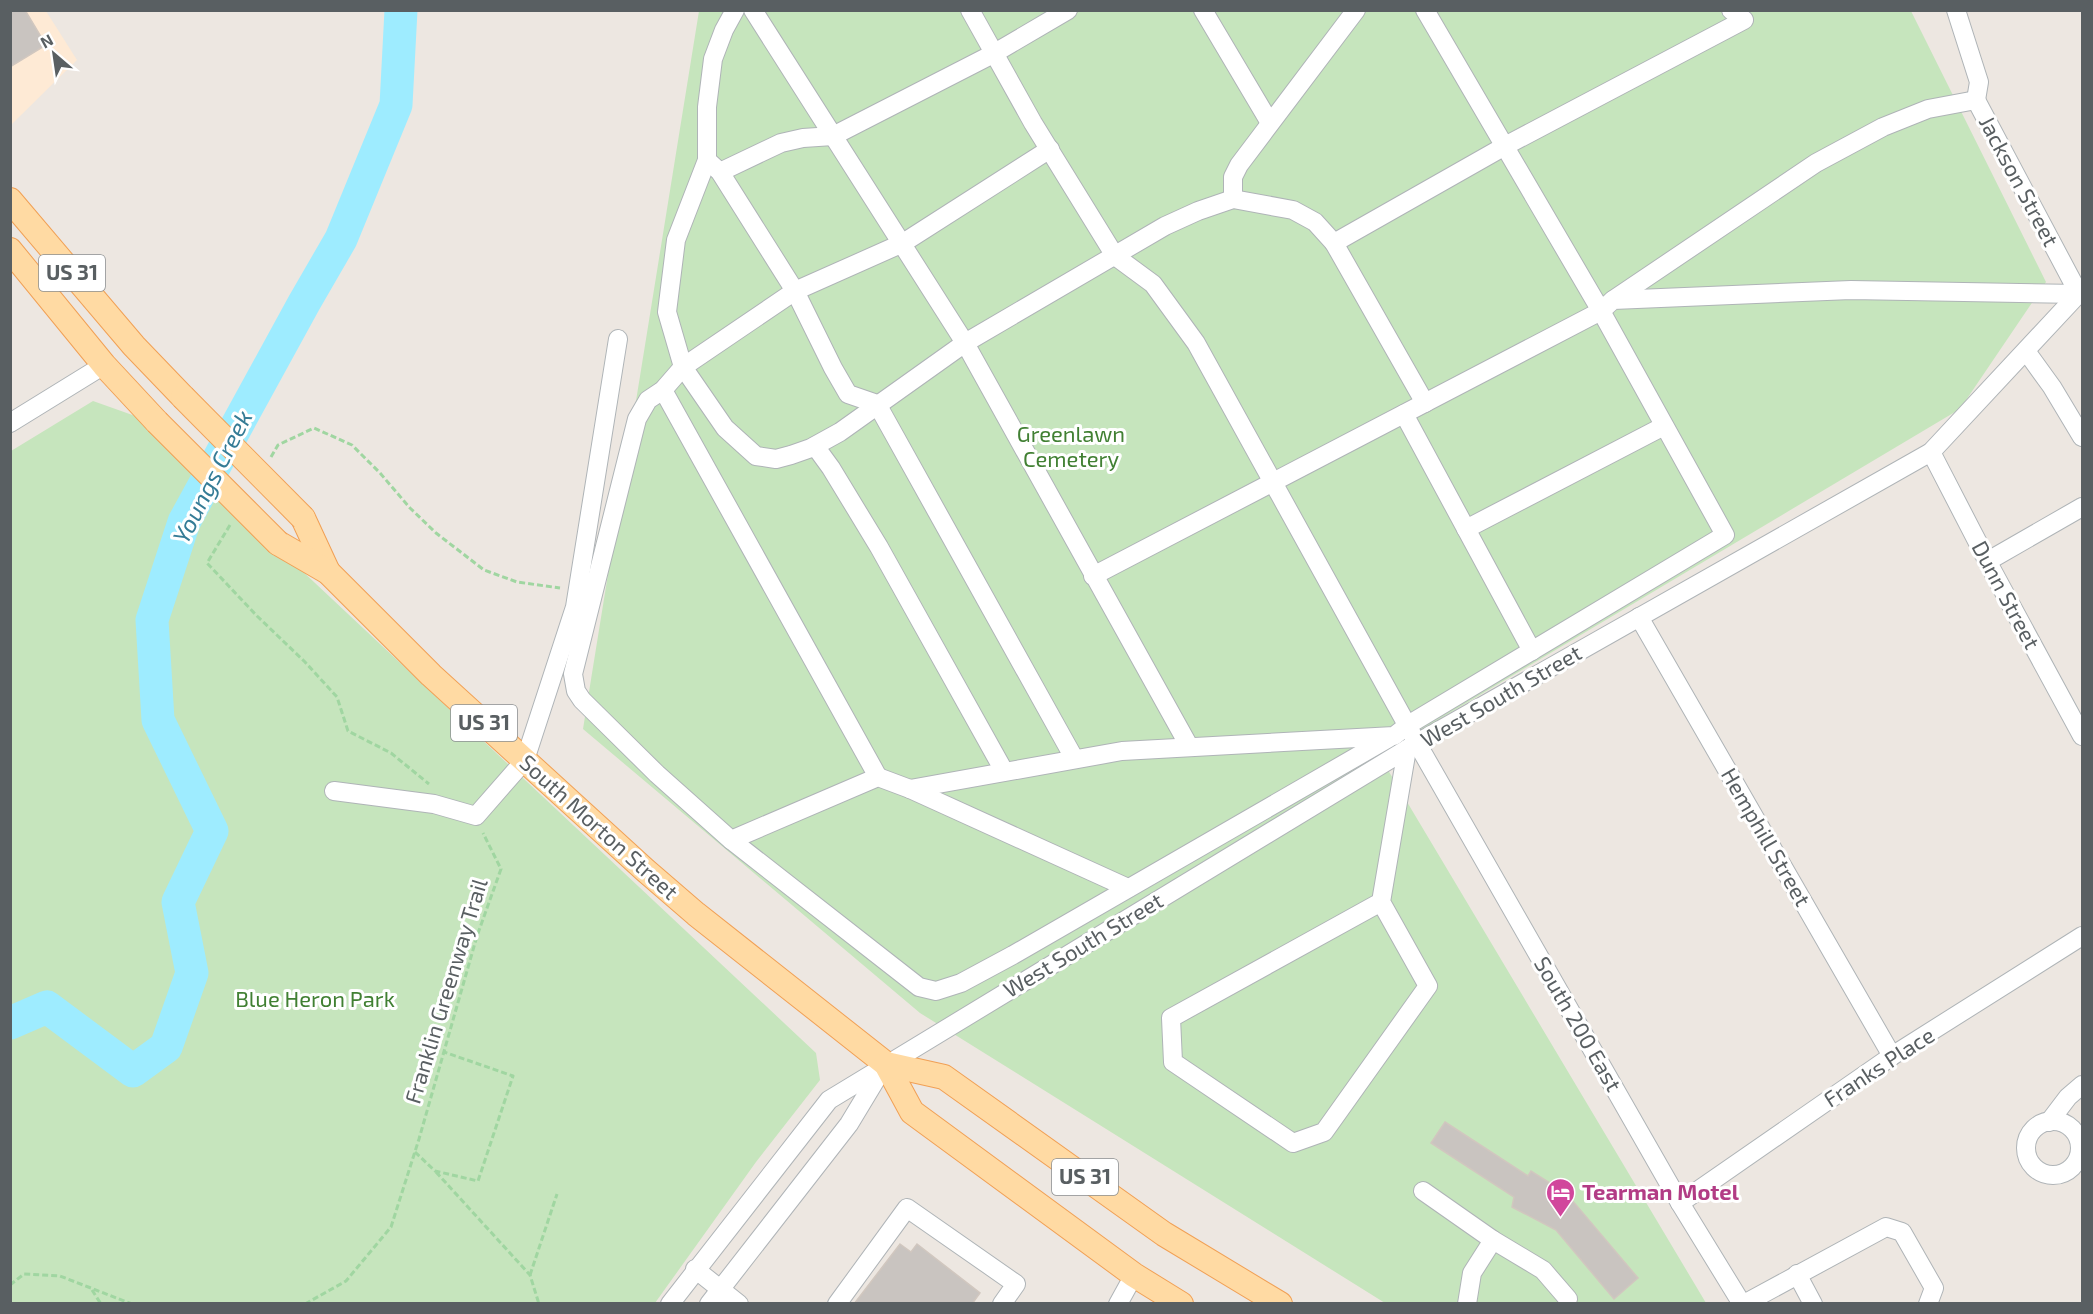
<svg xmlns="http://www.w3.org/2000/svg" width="2093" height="1314" font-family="'Exo 2',sans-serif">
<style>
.commercial{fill:#feead5}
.green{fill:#c6e5bd}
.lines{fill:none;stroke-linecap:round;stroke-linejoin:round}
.river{stroke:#9eecff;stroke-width:33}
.building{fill:#c9c4c0;stroke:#d1c7bf;stroke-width:1.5}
.minor-casing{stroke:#afb4b7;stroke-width:20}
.major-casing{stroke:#f1a055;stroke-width:26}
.path{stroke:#a0d6a1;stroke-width:3;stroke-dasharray:6 3;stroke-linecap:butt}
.minor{stroke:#fff;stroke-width:18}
.major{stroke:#ffdaa3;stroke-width:24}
.major-bridge-casing{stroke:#f1a055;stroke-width:26;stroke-linecap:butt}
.major-bridge{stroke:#ffdaa3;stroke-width:24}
.labels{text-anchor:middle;stroke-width:6;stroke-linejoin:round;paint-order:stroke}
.shield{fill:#fff;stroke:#8b8f91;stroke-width:1.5}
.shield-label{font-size:21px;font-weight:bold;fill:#595f62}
.street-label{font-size:22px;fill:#595f62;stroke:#fff}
.park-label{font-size:22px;fill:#418033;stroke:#fff}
.hotel-label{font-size:22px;font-weight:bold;fill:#b23c85;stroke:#fff;text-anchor:start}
.water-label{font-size:24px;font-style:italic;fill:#357c96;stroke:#fff}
</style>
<rect width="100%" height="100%" fill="#ede7e1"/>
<path class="commercial" d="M11,11H46L77,60L11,125Z"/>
<g class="green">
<path d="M699,11H1911L2046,282L1960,409L1379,755L1706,1303H1385L920,1013L583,729Z"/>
<path d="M93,401L138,417L816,1053L820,1080L756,1162L655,1303L11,1304V451Z"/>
</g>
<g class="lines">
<path class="river" d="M10,1023L47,1007L133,1071L166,1047L192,973L178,902L212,831L158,720L152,620L184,522L304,303L341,239L396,105L401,10"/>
</g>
<g class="building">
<path d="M10,10H25L46,45L10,67Z"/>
<path d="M1445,1122L1528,1176L1531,1171L1566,1193L1638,1278L1614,1299L1556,1230L1512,1207L1514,1197L1431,1143Z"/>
<path d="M900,1244L911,1252L917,1244L980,1293L972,1304H854Z"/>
</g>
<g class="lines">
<defs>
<g id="minor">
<path d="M735,10L724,30L713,59L707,107V160L676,240L667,312L683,367L663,390L648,400L637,419L573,674L576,691L582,700L657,774L731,840L878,777L910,789L1122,751L1394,736L1408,725L1725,535L1601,311L1425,10"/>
<path d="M753,10L965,343L1189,746"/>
<path d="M970,10L1033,123L1115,256L1153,284L1196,343L1417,743L1680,1203L1742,1304"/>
<path d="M1203,10L1270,123"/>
<path d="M1956,10L1979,82L1976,100"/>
<path d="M1050,149L903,243L795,291L683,367L725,428L756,456L776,459L791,455L811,448L840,432L965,343L1165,226L1198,211L1233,199L1293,210L1315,222L1334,243L1505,146L1744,20L1731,10"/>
<path d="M707,160L720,172L795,291L833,368L848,394L877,404L1074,758"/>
<path d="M720,172L781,143L803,138L833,136L993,54L1068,10"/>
<path d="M1233,199V177L1239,165L1356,10"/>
<path d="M1334,243L1425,403"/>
<path d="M1613,300L1816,163L1883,127L1928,109L1976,100"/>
<path d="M2026,351L2052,387L2082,437"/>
<path d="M663,390L878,777"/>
<path d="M1404,414L1532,651"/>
<path d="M10,423L104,365"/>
<path d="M815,446L831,468L879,547L1004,771"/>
<path d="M1931,452L1992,570L2082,736"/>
<path d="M1466,529L1664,426"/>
<path d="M1988,561L2082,507"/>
<path d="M1093,576L1601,311L1613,300L1851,290L2079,294L1976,100"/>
<path d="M1639,617L1892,1056"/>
<path d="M910,789L1128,888"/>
<path d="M334,791L434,804L476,816L525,760L575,607L618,339"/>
<path d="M731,840L919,987L936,991L961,983L1013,955L1389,738"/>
<path d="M1381,902L1428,986L1324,1132L1293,1143L1173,1062L1171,1018L1381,902L1407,749"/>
<circle cx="2053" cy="1148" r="27"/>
<path d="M2049,1122L2068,1097L2082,1085"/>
<path d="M1423,1191L1493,1240L1472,1273L1467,1304"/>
<path d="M1680,1203L1892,1056L2082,936"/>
<path d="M1493,1240L1543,1270L1568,1299"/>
<path d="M695,1269L739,1304"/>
<path d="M1797,1274L1813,1304"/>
<path d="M670,1304L829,1100L1417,743L1931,452L2082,290"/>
<path d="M709,1304L849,1124L884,1066"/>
<path d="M837,1304L907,1208L1016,1284L1002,1304"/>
<path d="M1118,1304L1134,1275"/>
<path d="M1744,1304L1886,1227L1902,1232L1934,1288L1928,1304"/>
</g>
<g id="major">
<path d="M10,200L134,346L183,397"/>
<path d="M10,250L104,365L157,422"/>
<path d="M303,518L328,572"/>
<path d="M278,543L328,572L431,675L645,870L696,914L886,1064L912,1112L1134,1275L1181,1304"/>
<path d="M886,1064L944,1077L1164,1234L1280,1304"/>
</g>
</defs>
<use href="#minor" class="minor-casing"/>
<use href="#major" class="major-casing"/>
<g class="path">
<path d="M271,457L278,445L314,428L352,445L380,473L410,508L436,533L484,570L517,582L560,588"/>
<path d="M230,525L207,563L257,616L305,662L337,697L348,731L391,753L429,784"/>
<path d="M415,1152L435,1171L478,1181L513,1076L444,1052"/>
<path d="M436,1172L530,1275L539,1304"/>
<path d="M530,1275L557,1194"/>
<path d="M10,1285L24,1274L60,1276L132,1304"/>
<path d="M92,1290L101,1304"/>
<path d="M305,1304L346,1281L391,1227L419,1139L477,936L501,869L483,833"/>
</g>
<use href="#minor" class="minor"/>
<use href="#major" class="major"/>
<defs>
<g id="major-bridge">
<path d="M183,397L303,518"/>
<path d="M157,422L278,543"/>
</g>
</defs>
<use href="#major-bridge" class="major-bridge-casing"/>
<use href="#major-bridge" class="major-bridge"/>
</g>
<defs>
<symbol id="hotel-pin" viewBox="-11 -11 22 30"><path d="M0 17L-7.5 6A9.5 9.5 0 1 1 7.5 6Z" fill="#d1479c" stroke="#fff"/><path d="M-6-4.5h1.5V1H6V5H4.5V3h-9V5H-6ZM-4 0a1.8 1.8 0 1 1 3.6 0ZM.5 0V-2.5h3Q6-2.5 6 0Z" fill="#fff"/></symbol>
</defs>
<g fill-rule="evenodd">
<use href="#hotel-pin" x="1544" y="1176" width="33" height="45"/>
</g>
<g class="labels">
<g class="shield">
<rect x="39" y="255" width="66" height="36" rx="4.5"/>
<rect x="451" y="705" width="66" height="36" rx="4.5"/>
<rect x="1052" y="1159" width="66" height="36" rx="4.5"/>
</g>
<g class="shield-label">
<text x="72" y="280">US 31</text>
<text x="484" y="730">US 31</text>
<text x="1085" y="1184">US 31</text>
</g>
<g class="street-label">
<text transform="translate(2019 181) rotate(62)" y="8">Jackson Street</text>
<text transform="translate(2006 595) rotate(62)" y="8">Dunn Street</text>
<text transform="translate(1501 696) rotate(-30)" y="8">West South Street</text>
<text transform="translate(599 827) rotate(42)" y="8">South Morton Street</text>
<text transform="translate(1766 837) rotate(60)" y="8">Hemphill Street</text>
<text transform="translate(1083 945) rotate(-31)" y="8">West South Street</text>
<text transform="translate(446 991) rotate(-73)" y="8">Franklin Greenway Trail</text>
<text transform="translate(1578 1024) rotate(60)" y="8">South 200 East</text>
<text transform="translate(1879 1067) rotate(-33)" y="8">Franks Place</text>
</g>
<g class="park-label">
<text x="1071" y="442">Greenlawn<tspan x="1071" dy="25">Cemetery</tspan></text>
<text x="315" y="1007">Blue Heron Park</text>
</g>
<g class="hotel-label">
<text x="1582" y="1200">Tearman Motel</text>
</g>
<g class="water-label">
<text transform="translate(213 477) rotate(-63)" y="8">Youngs Creek</text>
</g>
</g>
<rect width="2093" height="1314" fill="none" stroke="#595f62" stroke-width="24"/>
<g transform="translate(54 54) rotate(331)" stroke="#ffffff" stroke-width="4.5" paint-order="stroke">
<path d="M0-4.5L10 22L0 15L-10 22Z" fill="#595f62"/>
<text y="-9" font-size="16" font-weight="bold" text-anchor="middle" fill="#595f62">N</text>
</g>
</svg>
